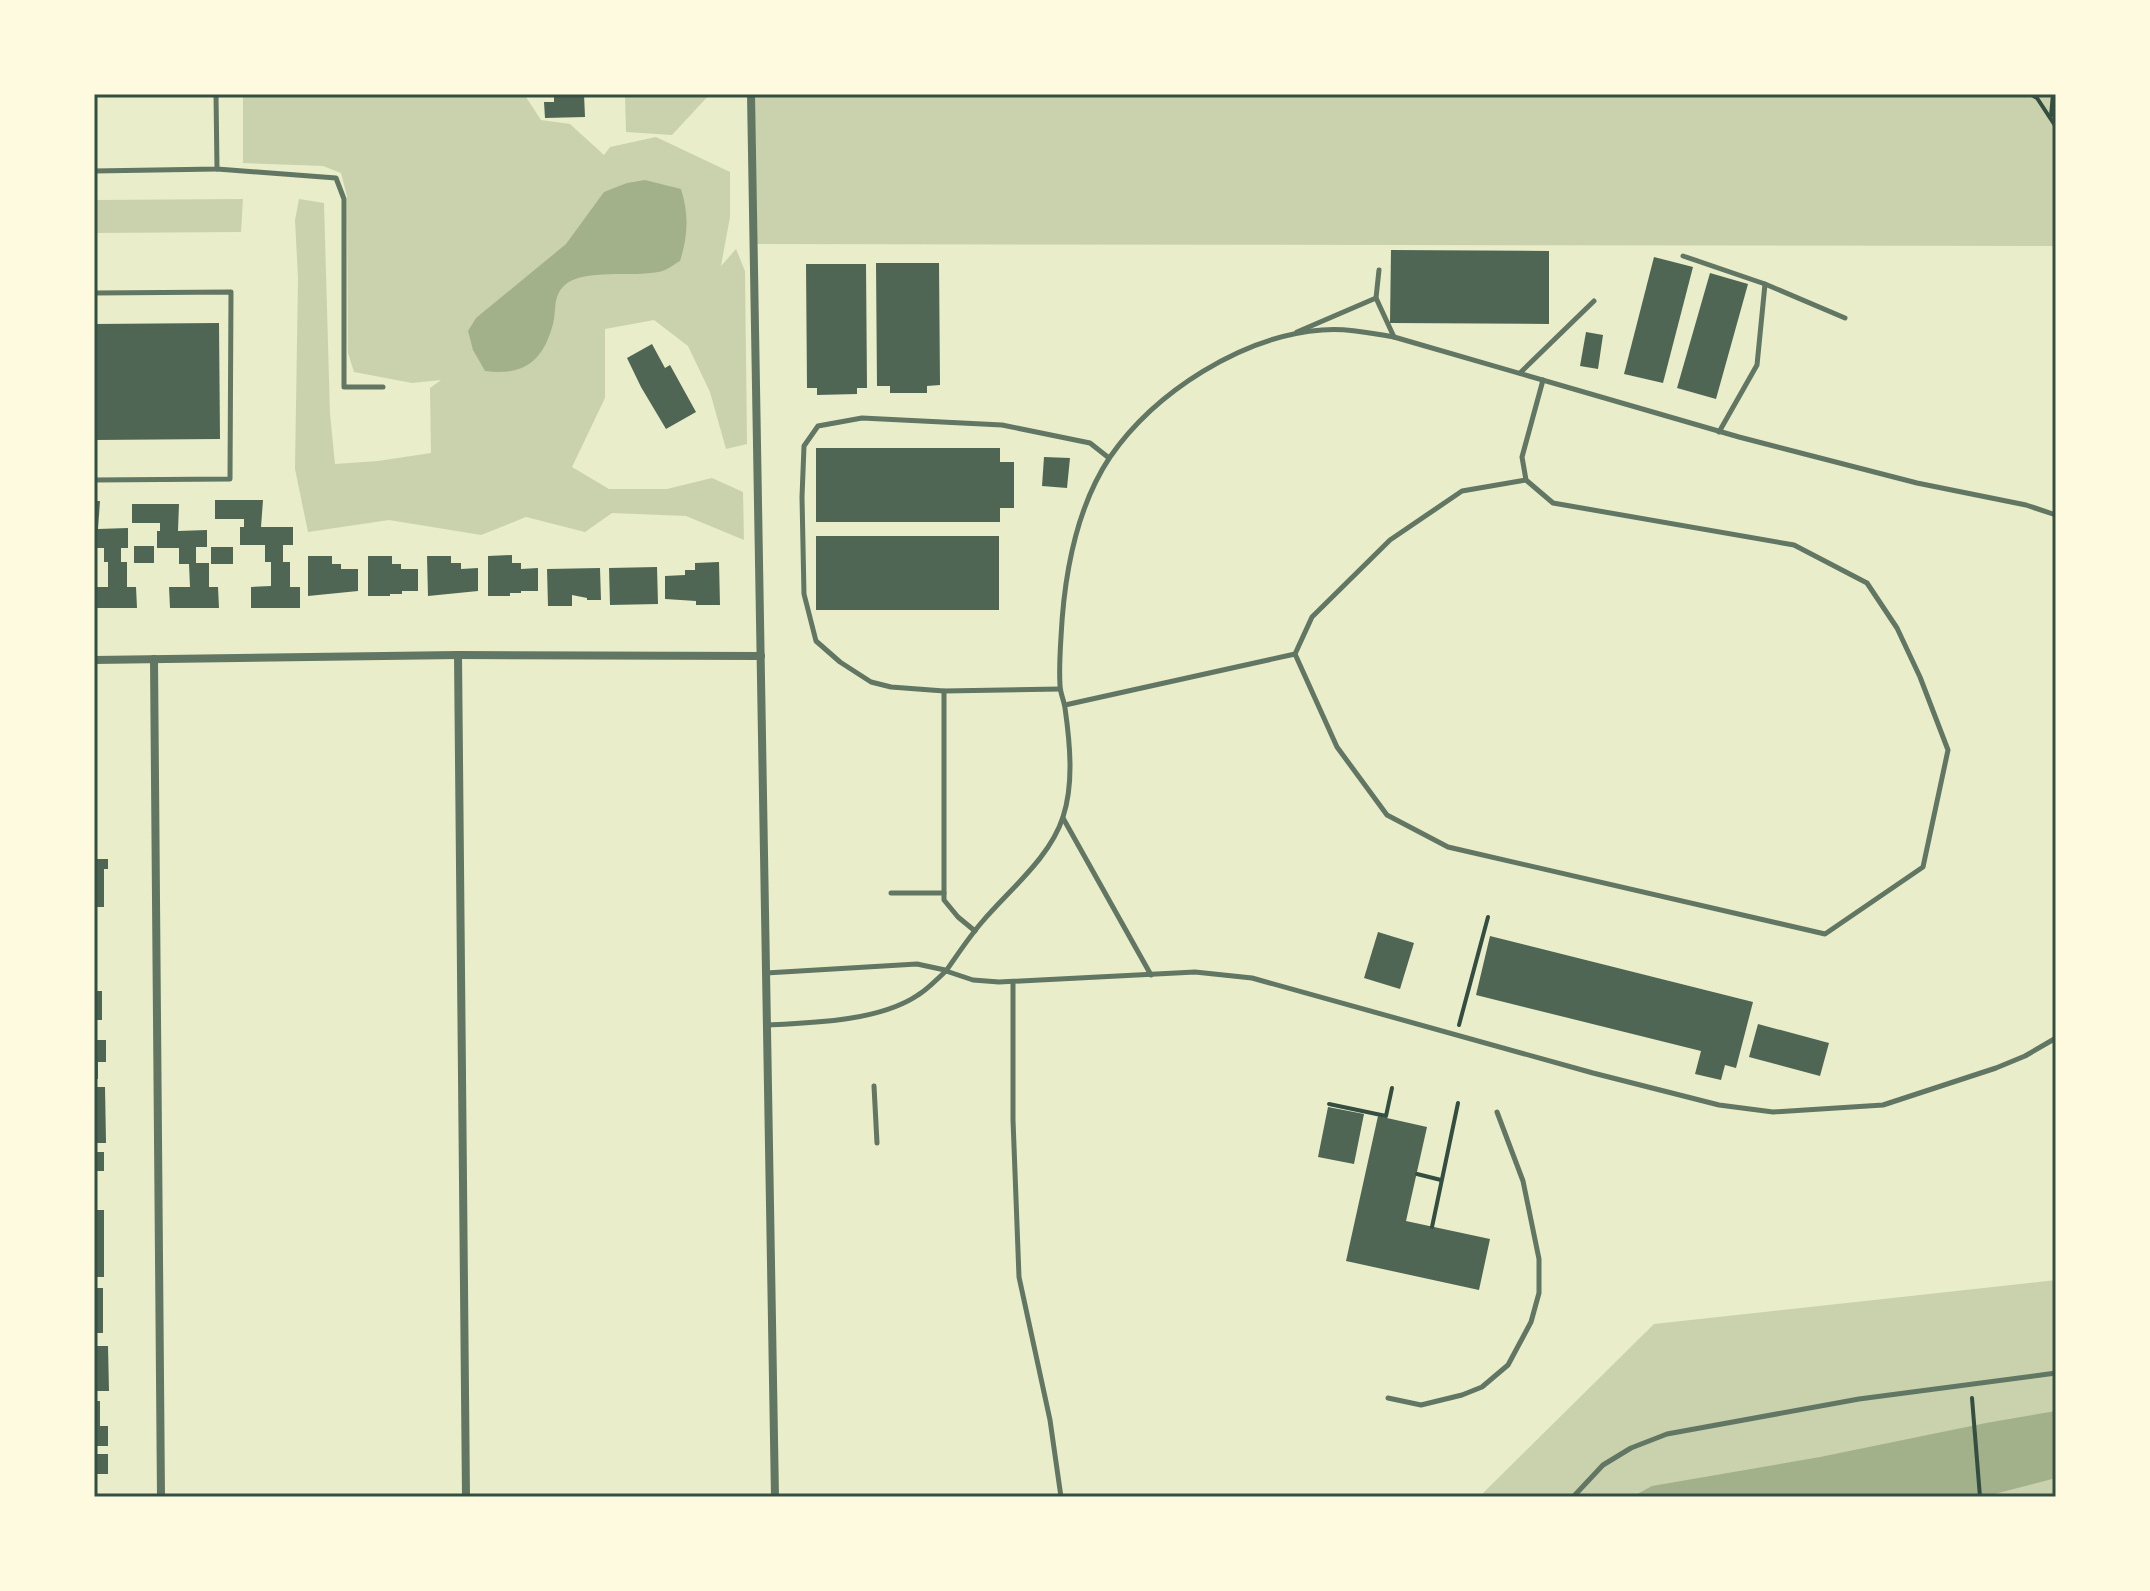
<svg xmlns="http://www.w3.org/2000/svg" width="2150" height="1591" font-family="'IBM Plex Sans',sans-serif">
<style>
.green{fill:#cad2ad}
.water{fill:#a3b18a}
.building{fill:#4f6655}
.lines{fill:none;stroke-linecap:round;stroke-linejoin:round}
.path{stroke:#344e41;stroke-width:4}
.service{stroke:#617663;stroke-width:5}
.minor{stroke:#617663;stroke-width:8}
.neatline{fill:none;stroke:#344e41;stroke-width:3}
</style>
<rect width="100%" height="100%" fill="#e9edc9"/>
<g class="green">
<path d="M243,94H524L541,120L570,124L604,155L610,147L656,137L730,172V217L721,266L736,249L745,271L747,444L726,449L710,392L688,346L654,320L605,329V398L572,467L609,489H667L712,478L743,492L744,540L686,516L612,513L585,532L526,517L481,535L389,520L308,532L295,469L298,278L295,220L299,199L324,203L330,414L335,464L378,461L431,453L430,388L441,380L412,383L354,372L348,353L347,196L341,173L323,166L243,163Z"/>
<path d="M625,94H710L672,135L626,132Z"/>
<path d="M751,94H2056V246L754,244Z"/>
<path d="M243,199L241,232L94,233V200Z"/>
<path d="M2056,1280V1497H1479L1654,1324Z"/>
</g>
<g class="water">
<path d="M645,180L681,189C689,214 688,236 680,261C673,265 666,271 658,272C634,277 584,269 566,284C552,296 557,309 553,324C543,362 523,376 485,371L473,350L468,331L476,318L566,244L604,192L627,183Z"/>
<path d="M2056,1411V1478L1983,1497H1632L1652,1486L1820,1457L1986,1423Z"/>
</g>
<g class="building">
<path d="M554,94H584L585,117L545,118L544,102H554Z"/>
<path d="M1391,250L1549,251V324L1390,323Z"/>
<path d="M1654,257L1693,267L1663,383L1624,374Z"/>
<path d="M876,263H939L940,385L927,386V393H890V386H877Z"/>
<path d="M806,264H866L867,388H857V394L817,395V388H807Z"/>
<path d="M1710,273L1748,284L1716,399L1677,388Z"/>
<path d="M219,323L220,439L94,440V324Z"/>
<path d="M1586,332L1603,335L1598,369L1580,366Z"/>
<path d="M652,344L665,368L670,365L696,412L666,429L641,387L627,358Z"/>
<path d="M816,448H1000V462H1014V508H1000V522H816Z"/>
<path d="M1044,457L1070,458L1067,488L1042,486Z"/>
<path d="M215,500H263L261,527H293V545H283V562H290V587H300V608H251V587L271,586V562H265V545H240V527H244V519H215Z"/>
<path d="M94,501H100L98,529L128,528V548H121V562H127V587H136L137,608H94V587H108V562H104V548H94Z"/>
<path d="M132,504H179L178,531L207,530V547H196V563H209V587H218L219,608H170L169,587H190L189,564H179V548H157V531H160V523H132Z"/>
<rect x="816" y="536" width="183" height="74"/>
<rect x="134" y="546" width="20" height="17"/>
<rect x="211" y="547" width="22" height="17"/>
<path d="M512,555V563H521V569L538,568V591H521V593H510V596H488V556Z"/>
<path d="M308,556H332V564H341V569H358V591L308,596Z"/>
<path d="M368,556H392V564H401V569H418V591H402V594H390V596H368Z"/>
<path d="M427,556H451V563H461V569L478,568V591L428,596Z"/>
<path d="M719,562L720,605H696V601L665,599V576L685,575V570H695V563Z"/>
<path d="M657,567L658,604L610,605L609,568Z"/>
<path d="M600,568L601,600H587V598L572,595V606H548L547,569Z"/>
<rect x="94" y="739" width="3" height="47"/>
<path d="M94,859H108V869H104V907H94Z"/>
<path d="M1378,932L1414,943L1400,989L1364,978Z"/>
<path d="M1490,936L1753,1002L1736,1068L1725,1065L1721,1080L1695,1074L1701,1051L1476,995Z"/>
<rect x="94" y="991" width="8" height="29"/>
<path d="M1758,1024L1829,1043L1820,1076L1749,1057Z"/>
<path d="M94,1040H106V1062H98V1079H94Z"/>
<path d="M94,1087H105L106,1143H94Z"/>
<path d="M1328,1107L1364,1114L1354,1164L1318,1157Z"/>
<path d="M1378,1116L1427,1127L1406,1221L1490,1239L1479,1290L1346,1261Z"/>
<rect x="94" y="1152" width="10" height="19"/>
<rect x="94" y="1210" width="10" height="67"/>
<rect x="94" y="1288" width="9" height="45"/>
<path d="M94,1346H108L109,1391H94Z"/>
<path d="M94,1401H100V1426H108V1446H94Z"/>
<rect x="94" y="1454" width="14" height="20"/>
</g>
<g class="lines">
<g class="path">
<path d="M2030,94L2037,98L2056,127"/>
<path d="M2051,116L2053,94"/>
<path d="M1459,1025L1488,917"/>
<path d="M1329,1104L1386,1116L1392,1088"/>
<path d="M1417,1174L1441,1180"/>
<path d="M1432,1227L1458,1103"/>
<path d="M1972,1398L1980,1497"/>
</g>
<g class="service">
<path d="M217,169L336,178L344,199V387H383"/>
<path d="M94,171L217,169L216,94"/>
<path d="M1683,256L1765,284L1757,365L1719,432"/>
<path d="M1765,284L1845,318"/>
<path d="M94,293L231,292L230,479L94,480"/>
<path d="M1376,298L1394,337"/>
<path d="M1297,332L1376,298L1379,270"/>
<path d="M1520,373L1594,301"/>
<path d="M1526,480L1462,491L1390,540L1312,617L1295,654L1337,747L1387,815L1448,847L1825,934L1923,867L1948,750L1920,677L1897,628L1867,583L1794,545L1553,503L1526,480L1522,457L1543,380"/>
<path d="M2056,515L2026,505L1917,483L1739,437L1394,337C1370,333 1347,328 1322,330C1242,336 1155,392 1110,457C1076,508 1064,576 1061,637C1060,653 1059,669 1060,685C1060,693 1064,700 1065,708C1070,743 1074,784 1063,817C1050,858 1009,890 982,922C969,937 958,954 946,971L973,980L999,982L1195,972L1252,978L1593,1073L1719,1105L1773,1112L1883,1105L1996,1068L2025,1056L2056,1038"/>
<path d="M944,691L891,687L871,682L840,662L816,641L804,594L802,497L804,446L818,426L862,418L1002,425L1090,443L1109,458"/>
<path d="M1065,705L1295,654"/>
<path d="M1063,818L1151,975"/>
<path d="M891,893H944"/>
<path d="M975,931L958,917L944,900V691L1060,689"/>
<path d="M766,973L917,964L945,970"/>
<path d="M1013,982V1120L1019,1277L1050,1420L1061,1497"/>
<path d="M767,1025C812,1023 880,1021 918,995C928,989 937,979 946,971"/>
<path d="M874,1086L877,1143"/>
<path d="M1388,1398L1421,1405L1462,1395L1482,1387L1508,1365L1531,1322L1539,1293V1259L1523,1181L1497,1112"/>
<path d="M1573,1497L1603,1465L1631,1448L1667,1434L1859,1399L2056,1373"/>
</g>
<g class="minor">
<path d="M751,94L775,1497"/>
<path d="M458,655L466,1497"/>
<path d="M154,659L161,1497"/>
<path d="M94,660L458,655L761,656"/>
</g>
</g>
<rect width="2150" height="1591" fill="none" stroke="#fefae0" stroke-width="192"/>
<rect x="96" y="96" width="1958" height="1399" class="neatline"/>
</svg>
